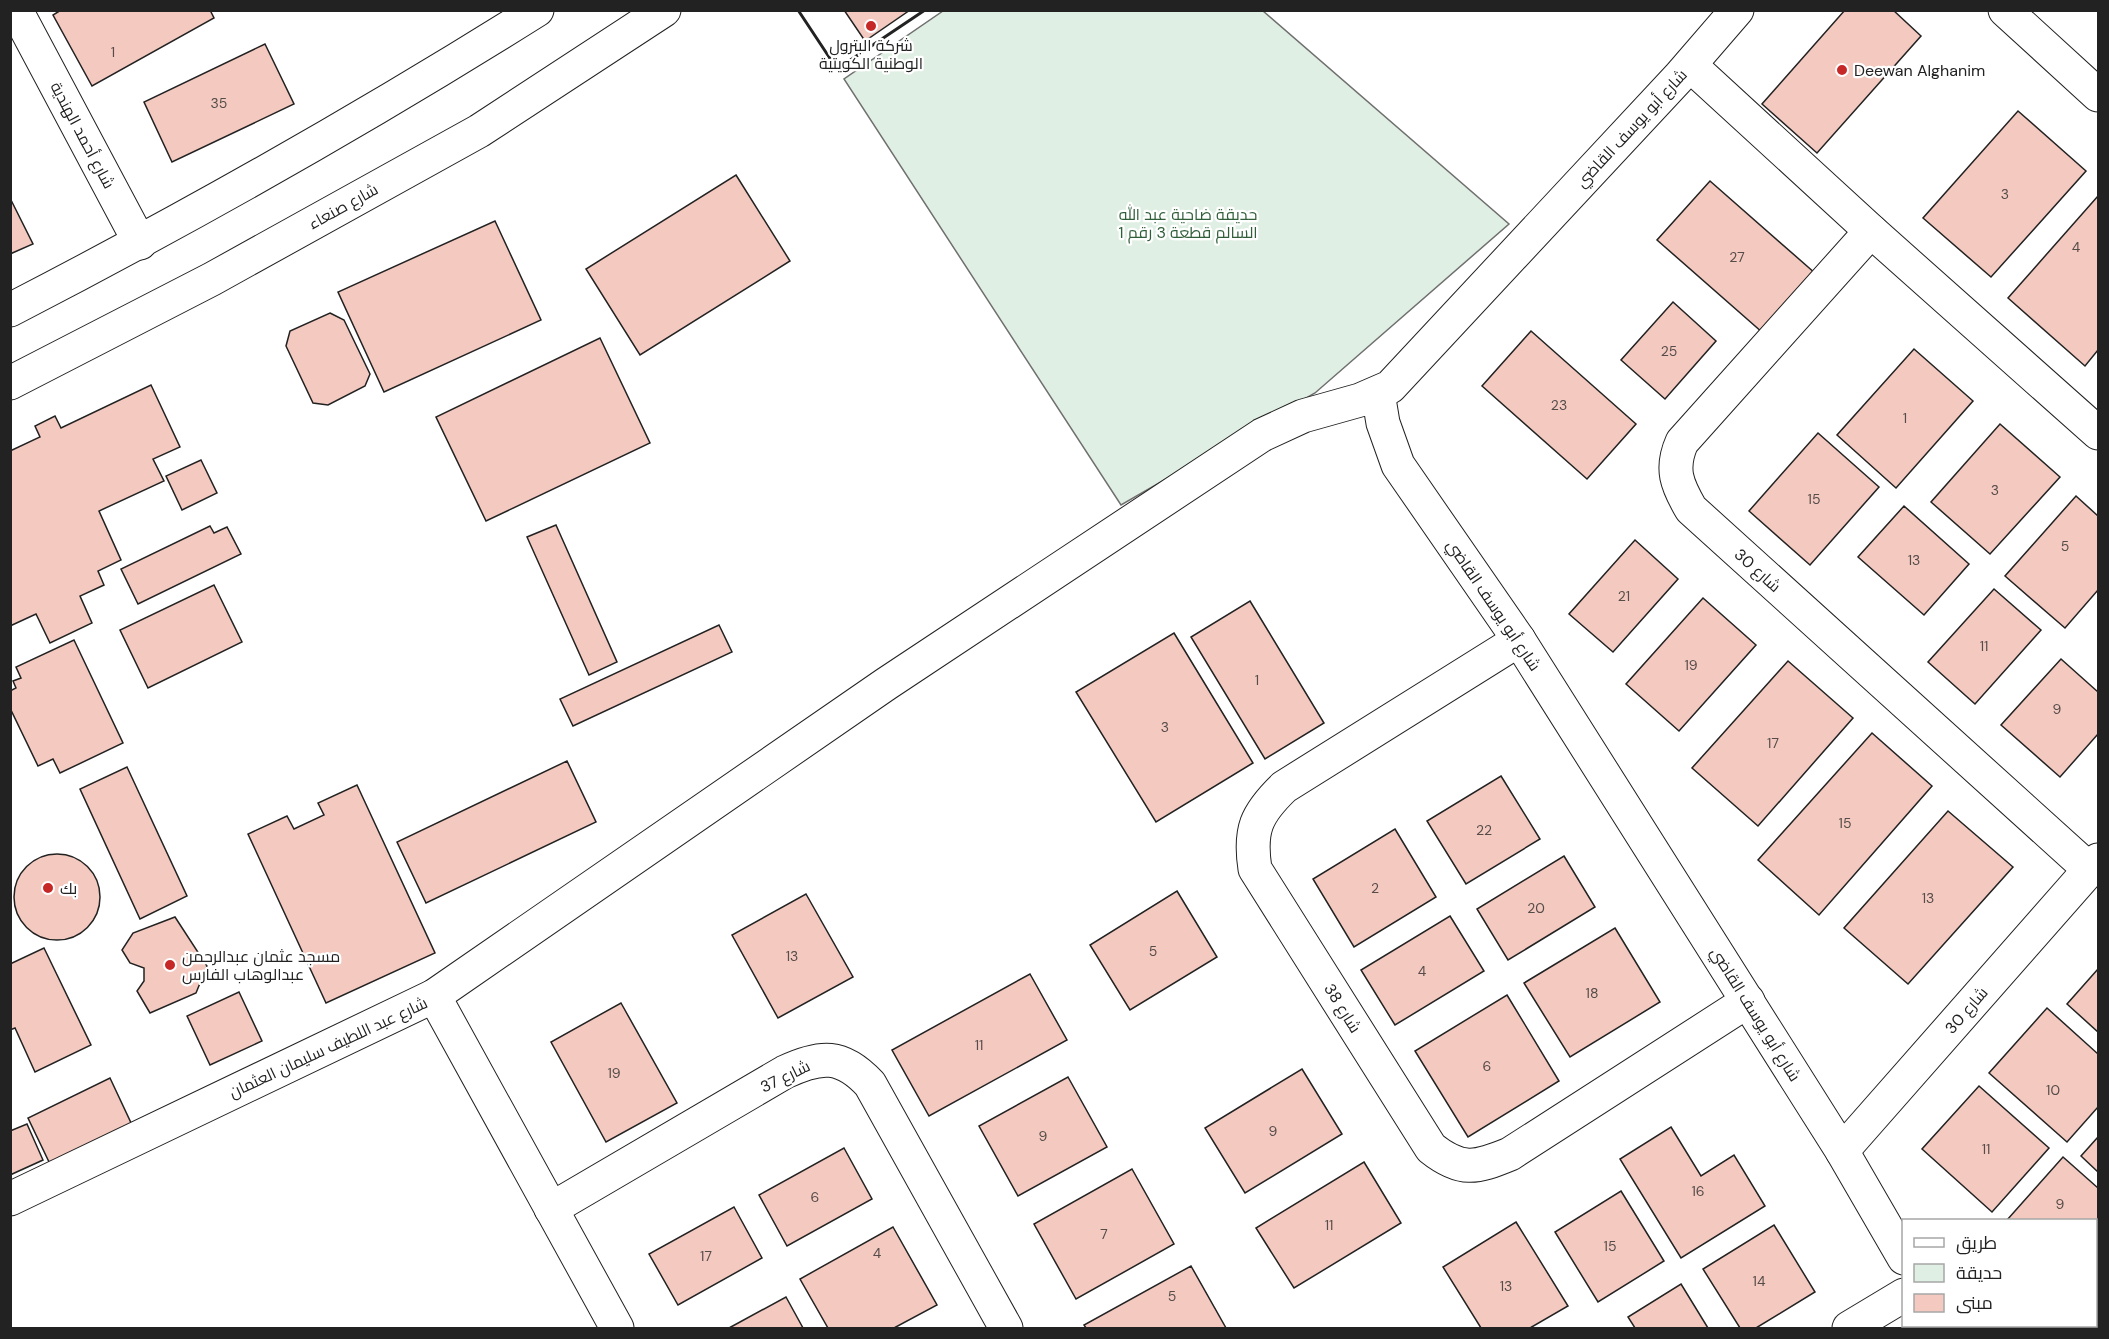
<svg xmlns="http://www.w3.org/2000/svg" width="2109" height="1339" font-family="'DM Sans',Cairo,sans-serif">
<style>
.green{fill:#e0efe3;stroke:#6f6f6f;stroke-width:1.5}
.building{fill:#f3c9c0;stroke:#222;stroke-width:1.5}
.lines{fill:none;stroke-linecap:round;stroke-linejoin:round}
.minor-casing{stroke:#222;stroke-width:35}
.major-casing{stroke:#222;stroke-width:35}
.minor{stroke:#fff;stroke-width:33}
.major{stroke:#fff;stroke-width:33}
.wall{stroke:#222;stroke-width:3}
.poi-dot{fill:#c62828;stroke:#fff;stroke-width:2}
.labels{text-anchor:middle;stroke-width:4.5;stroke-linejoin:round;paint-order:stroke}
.number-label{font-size:14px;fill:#564c4a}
.poi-label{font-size:16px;fill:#222;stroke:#fff;text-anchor:start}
.street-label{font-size:16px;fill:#222;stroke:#fff}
.park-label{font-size:16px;fill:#2f5e38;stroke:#fff}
</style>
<rect width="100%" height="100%" fill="#fff"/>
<path class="green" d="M943,11H1263L1509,224L1315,393L1121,505L844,79Z"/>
<g class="building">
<path d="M61,10H210L214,18L92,86L53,15Z"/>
<path d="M844,10H910L865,41Z"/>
<path d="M1845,10H1893L1921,36L1817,153L1762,104Z"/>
<path d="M265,44L294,104L172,162L144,102Z"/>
<path d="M2018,111L2086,171L1991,277L1923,218Z"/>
<path d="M736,175L790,261L640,355L586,269Z"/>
<path d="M1710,181L1816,274L1763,333L1657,240Z"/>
<path d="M2098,196V350L2085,366L2008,298Z"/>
<path d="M10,198L33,244L10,254Z"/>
<path d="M495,221L541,320L384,392L338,292Z"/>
<path d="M1673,302L1716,341L1665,399L1621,360Z"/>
<path d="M330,313L344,320L370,374L365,386L328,405L313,403L286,346L290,331Z"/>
<path d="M1531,331L1636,424L1587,479L1482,386Z"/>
<path d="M600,338L650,443L486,521L436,417Z"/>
<path d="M1914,349L1973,401L1896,488L1837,435Z"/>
<path d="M151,385L180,447L153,459L164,481L99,511L121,560L98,571L104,585L80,596L92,623L50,643L36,614L10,626V451L40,437L35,426L55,416L61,428Z"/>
<path d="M2000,424L2060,477L1990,554L1931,502Z"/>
<path d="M1818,433L1879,487L1810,565L1749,511Z"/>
<path d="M201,460L217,493L182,510L166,476Z"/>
<path d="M2076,496L2098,516V590L2065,628L2005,576Z"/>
<path d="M1904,506L1969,564L1924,615L1858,557Z"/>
<path d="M556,525L617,662L589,675L527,537Z"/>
<path d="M210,526L214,533L227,527L241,554L138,604L121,569Z"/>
<path d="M1635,540L1678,579L1613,652L1569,614Z"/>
<path d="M214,585L242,642L148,688L120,630Z"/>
<path d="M1994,589L2041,630L1975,704L1928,662Z"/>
<path d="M1703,598L1756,645L1679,731L1626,684Z"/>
<path d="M1250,601L1324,723L1265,759L1191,637Z"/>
<path d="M719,625L732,652L573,726L560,699Z"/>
<path d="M1174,633L1253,763L1156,822L1076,692Z"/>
<path d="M74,640L123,743L60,773L53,759L38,766L10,708V691L16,688L13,681L21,678L16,667Z"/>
<path d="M2061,659L2098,692V734L2060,777L2001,725Z"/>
<path d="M1788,661L1853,718L1758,826L1692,768Z"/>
<path d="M1872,733L1932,786L1819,915L1758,860Z"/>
<path d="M567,761L596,822L426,903L397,842Z"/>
<path d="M127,767L187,896L140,919L80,789Z"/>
<path d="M1501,776L1540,839L1466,884L1427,821Z"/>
<path d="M357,785L435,953L326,1003L248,834L287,816L294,829L324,815L318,803Z"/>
<path d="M1948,811L2013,867L1908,984L1844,928Z"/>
<path d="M1395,829L1436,897L1354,947L1313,879Z"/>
<circle cx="57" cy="897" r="43"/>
<path d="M1564,856L1595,907L1508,960L1477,909Z"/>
<path d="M1177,891L1217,957L1130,1010L1090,945Z"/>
<path d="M806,894L853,977L778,1018L732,935Z"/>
<path d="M1450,916L1484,971L1395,1025L1361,970Z"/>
<path d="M175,917L207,966L196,993L150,1013L137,991L144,981V968L130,963L122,950L133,933Z"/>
<path d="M1615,928L1660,1002L1570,1057L1524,983Z"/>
<path d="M44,948L91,1045L35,1072L15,1028L10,1030V964Z"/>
<path d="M2098,969V1032L2067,1004Z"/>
<path d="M1030,974L1067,1040L929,1116L892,1050Z"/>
<path d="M239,992L262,1041L210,1065L187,1016Z"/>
<path d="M1507,995L1559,1081L1468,1137L1415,1051Z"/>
<path d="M621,1003L677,1103L606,1142L551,1042Z"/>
<path d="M2047,1008L2098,1054V1107L2067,1142L1989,1073Z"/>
<path d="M1302,1069L1342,1134L1245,1193L1205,1128Z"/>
<path d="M1068,1077L1107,1147L1018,1196L979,1126Z"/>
<path d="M110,1078L132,1125L50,1164L28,1118Z"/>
<path d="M1979,1086L2049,1148L1992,1212L1922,1149Z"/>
<path d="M27,1124L43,1160L10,1175V1131Z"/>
<path d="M1671,1127L1701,1176L1734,1155L1765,1206L1681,1258L1620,1159Z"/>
<path d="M2098,1137V1172L2081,1156Z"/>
<path d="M844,1148L872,1199L787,1246L759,1195Z"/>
<path d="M2063,1157L2098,1188V1274L2096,1278V1220H2007Z"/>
<path d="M1364,1162L1401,1223L1294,1288L1256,1228Z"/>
<path d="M1132,1169L1174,1244L1076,1299L1034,1224Z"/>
<path d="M1621,1191L1664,1261L1598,1302L1555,1232Z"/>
<path d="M734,1207L762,1258L678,1305L649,1254Z"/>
<path d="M1516,1222L1568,1306L1530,1328H1481L1443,1267Z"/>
<path d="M1774,1225L1815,1292L1756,1328H1740L1703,1269Z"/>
<path d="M893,1227L937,1305L894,1328H828L800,1279Z"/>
<path d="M1191,1266L1226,1328H1086L1084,1325Z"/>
<path d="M1681,1284L1708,1328H1635L1628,1317Z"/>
<path d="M786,1297L803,1328H729Z"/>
</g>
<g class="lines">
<defs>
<g id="minor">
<path d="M16,10L140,243"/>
<path d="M2005,10L2098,95"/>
<path d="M1690,65L1871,231L2098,433"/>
<path d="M1871,231L1682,442C1670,469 1677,485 1691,509L2090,870"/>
<path d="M1378,393L1383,423L1398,465L1519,640L1842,1151L1904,1258"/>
<path d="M1519,640L1284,787C1256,814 1249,830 1255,869L1431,1148C1461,1172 1476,1168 1510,1154L1748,1001"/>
<path d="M434,996L617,1328"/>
<path d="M1842,1151L2098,860"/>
<path d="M10,1199L434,996L886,684L1262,435L1303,416L1360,400L1390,387L1680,76L1737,10"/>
<path d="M551,1209L785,1072C821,1055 842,1054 870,1084L1006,1328"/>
<path d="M1944,1326L1946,1328"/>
<path d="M1849,1328L1904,1295"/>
</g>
<g id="major">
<path d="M10,310C190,217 365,118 537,10"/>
<path d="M10,383L212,279L479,131L664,10"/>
</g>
</defs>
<use href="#minor" class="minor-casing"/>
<use href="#major" class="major-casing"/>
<use href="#minor" class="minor"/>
<use href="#major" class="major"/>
<path class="wall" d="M798,10L837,69L925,10"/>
</g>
<g class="poi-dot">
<circle cx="871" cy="26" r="6"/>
<circle cx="1842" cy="70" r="6"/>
<circle cx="48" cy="888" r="6"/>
<circle cx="170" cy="965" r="6"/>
</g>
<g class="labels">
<g class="number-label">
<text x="113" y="57">1</text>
<text x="219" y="108">35</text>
<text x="2005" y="199">3</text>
<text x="2076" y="252">4</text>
<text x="1737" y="262">27</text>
<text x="1669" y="356">25</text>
<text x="1559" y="410">23</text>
<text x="1905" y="423">1</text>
<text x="1995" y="495">3</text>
<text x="1814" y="504">15</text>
<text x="2065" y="551">5</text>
<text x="1914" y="565">13</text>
<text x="1624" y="601">21</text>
<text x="1984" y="651">11</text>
<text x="1691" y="670">19</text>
<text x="1257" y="685">1</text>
<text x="2057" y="714">9</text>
<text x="1165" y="732">3</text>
<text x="1773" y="748">17</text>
<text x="1845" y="828">15</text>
<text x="1484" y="835">22</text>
<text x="1375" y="893">2</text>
<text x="1928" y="903">13</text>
<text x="1536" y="913">20</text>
<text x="1153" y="956">5</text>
<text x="792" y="961">13</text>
<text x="1422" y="976">4</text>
<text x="1592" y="998">18</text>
<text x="979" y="1050">11</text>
<text x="1487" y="1071">6</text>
<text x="614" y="1078">19</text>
<text x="2053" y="1095">10</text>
<text x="1273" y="1136">9</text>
<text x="1043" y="1141">9</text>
<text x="1986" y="1154">11</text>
<text x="1698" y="1196">16</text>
<text x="815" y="1202">6</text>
<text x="2060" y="1209">9</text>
<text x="1329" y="1230">11</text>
<text x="1104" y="1239">7</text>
<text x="1610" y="1251">15</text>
<text x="877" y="1258">4</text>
<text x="706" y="1261">17</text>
<text x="1759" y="1286">14</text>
<text x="1506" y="1291">13</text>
<text x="1172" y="1301">5</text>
</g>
<g class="poi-label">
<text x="871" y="51" text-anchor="middle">شركة البترول<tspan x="871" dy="18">الوطنية الكويتية</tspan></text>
<text x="1854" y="76">Deewan Alghanim</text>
<text x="60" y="894">بك</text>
<text x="182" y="962">مسجد عثمان عبدالرحمن<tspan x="182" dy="18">عبدالوهاب الفارس</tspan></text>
</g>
<g class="street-label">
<text transform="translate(1631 128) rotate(-47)" y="6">شارع أبو يوسف القاضي</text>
<text transform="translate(83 135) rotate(62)" y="6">شارع أحمد الهندية</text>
<text transform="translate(343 206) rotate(-29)" y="6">شارع صنعاء</text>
<text transform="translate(1758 570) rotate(42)" y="6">شارع 30</text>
<text transform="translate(1494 605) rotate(56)" y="6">شارع أبو يوسف القاضي</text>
<text transform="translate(1343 1008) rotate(58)" y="6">شارع 38</text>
<text transform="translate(1966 1010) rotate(-49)" y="6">شارع 30</text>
<text transform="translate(1756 1014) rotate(58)" y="6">شارع أبو يوسف القاضي</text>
<text transform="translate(328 1047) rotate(-25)" y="6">شارع عبد اللطيف سليمان العثمان</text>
<text transform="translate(785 1076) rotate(-26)" y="6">شارع 37</text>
</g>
<g class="park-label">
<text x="1188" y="220">حديقة ضاحية عبد الله<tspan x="1188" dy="18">السالم قطعة 3 رقم 1</tspan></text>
</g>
</g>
<rect width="2109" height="1339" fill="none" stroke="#222222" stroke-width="24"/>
<rect x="1902" y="1219" width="195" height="108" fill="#ffffff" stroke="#a7a7a7" stroke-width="1.5"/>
<rect x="1914" y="1238" width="30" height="9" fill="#ffffff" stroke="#a7a7a7" stroke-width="1.5"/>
<text x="1956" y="1249" font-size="18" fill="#222222">طريق</text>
<rect x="1914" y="1264" width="30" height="18" fill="#e0efe3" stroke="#a7a7a7" stroke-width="1.5"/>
<text x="1956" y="1279" font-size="18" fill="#222222">حديقة</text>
<rect x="1914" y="1294" width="30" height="18" fill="#f3c9c0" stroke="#a7a7a7" stroke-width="1.5"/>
<text x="1956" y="1309" font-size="18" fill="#222222">مبنى</text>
</svg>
